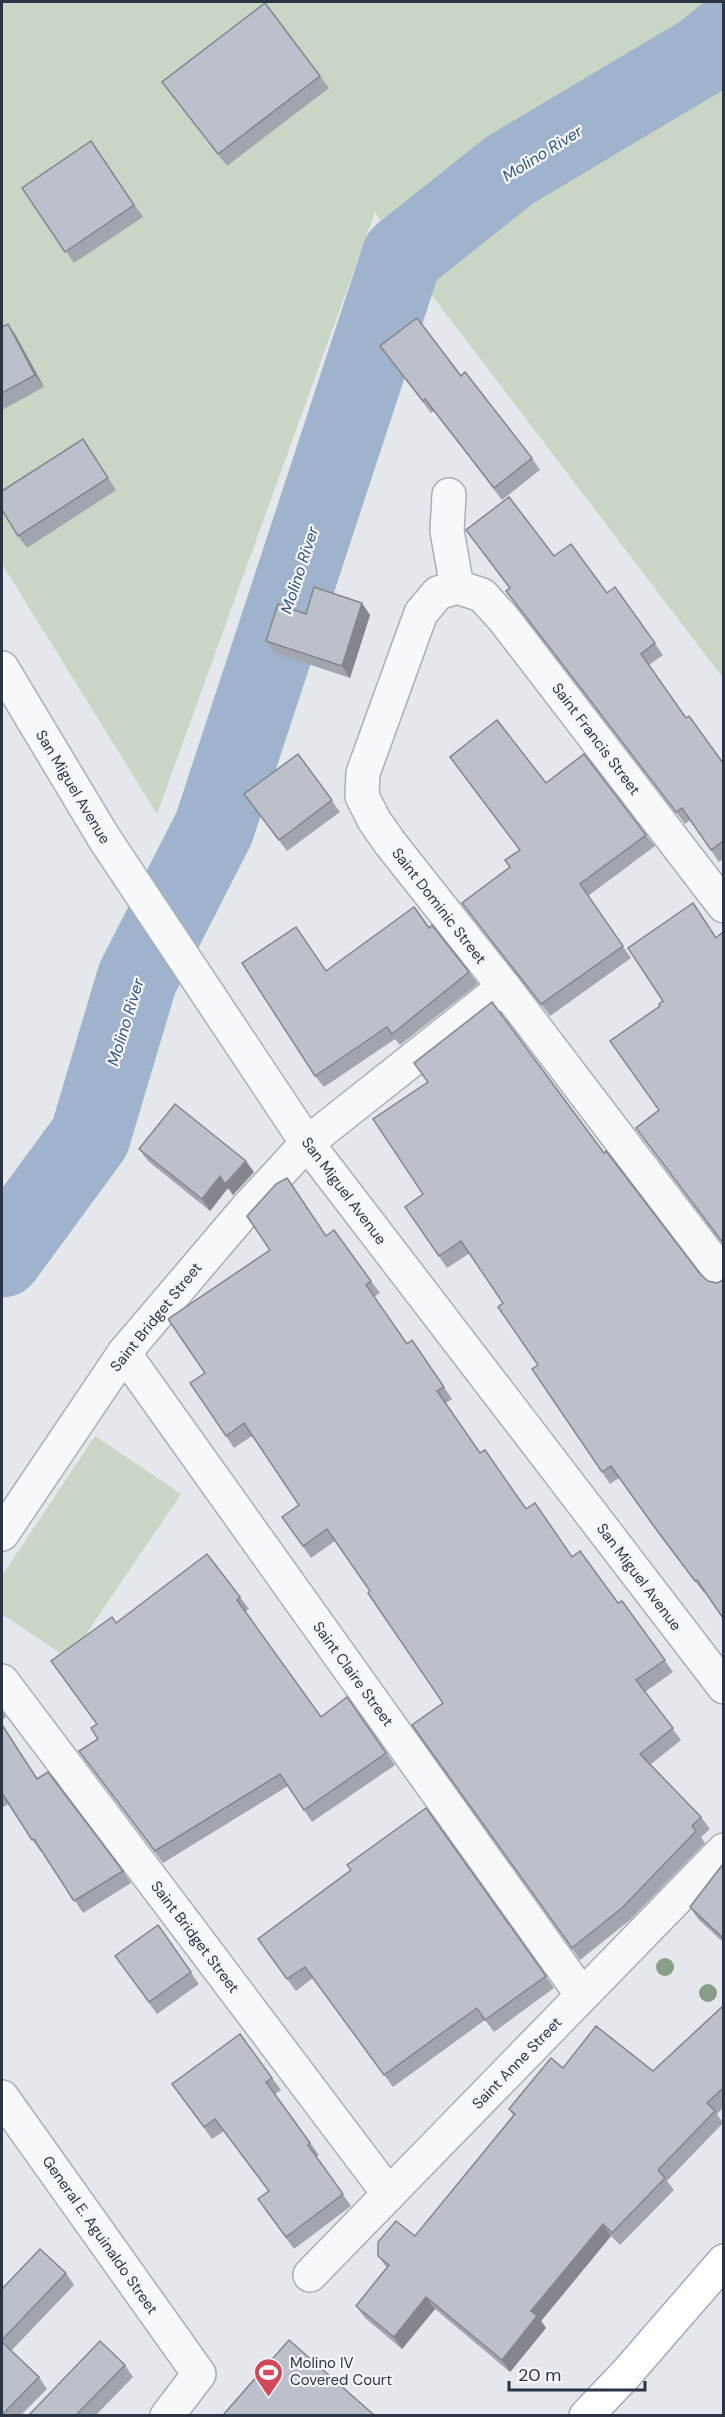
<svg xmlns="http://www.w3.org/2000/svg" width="725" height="2417" font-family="'DM Sans',sans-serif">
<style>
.green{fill:#c9d6c5}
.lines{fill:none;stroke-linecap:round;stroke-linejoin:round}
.river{stroke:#9fb4cc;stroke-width:81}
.minor-casing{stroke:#a9aeb7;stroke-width:36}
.major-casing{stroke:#a3abb8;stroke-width:36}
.minor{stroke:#f7f8fa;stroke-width:33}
.major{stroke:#fff;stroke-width:33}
.tree{fill:#899d89}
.wall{fill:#a1a5ae}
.shaded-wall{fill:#83868d}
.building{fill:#bbc0ca;stroke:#83868d;stroke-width:1.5}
.labels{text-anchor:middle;stroke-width:4.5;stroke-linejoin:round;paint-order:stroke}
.street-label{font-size:15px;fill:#2b3445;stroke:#f4f6f9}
.poi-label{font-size:15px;fill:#2b3445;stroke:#f4f6f9;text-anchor:start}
.water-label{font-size:16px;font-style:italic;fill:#34527a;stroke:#f4f6f9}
</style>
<rect width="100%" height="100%" fill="#e4e7ec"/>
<g class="green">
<path d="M2,2H723V678L402,256L375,212L157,814L2,564Z"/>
<path d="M95,1436L181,1494L69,1659L2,1614V1576Z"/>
</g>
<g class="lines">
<path class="river" d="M2,1257L90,1137L137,979L214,828L402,256L510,170L703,55L724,38"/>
<defs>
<g id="minor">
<path d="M449,495L447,531L457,587"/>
<path d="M457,587L438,593L421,613L363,773L362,796L374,820L390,843L504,987L724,1276"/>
<path d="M457,587L482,595L503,618L724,906"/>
<path d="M2,668L104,838L307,1143L724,1687"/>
<path d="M124,1353L582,1995"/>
<path d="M2,1534L124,1353L248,1207L307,1143L504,987"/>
<path d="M2,1681L389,2194"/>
<path d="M2,2097L199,2374L167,2416"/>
<path d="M310,2275L724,1850"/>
</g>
<path id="major" d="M586,2416L626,2374L724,2261"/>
</defs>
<use href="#minor" class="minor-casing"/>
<use href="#major" class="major-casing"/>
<use href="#minor" class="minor"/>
<use href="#major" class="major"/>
</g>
<g class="tree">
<circle cx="665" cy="1967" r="9"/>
<circle cx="708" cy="1993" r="9"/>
</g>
<g class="wall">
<path d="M320,76L329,88L227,166L162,82Z"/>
<path d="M91,141L143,217L74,263L22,188Z"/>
<path d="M8,324L16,336L44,387L2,410V327Z"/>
<path d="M380,346L461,376L532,458L540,470L502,500L434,411L431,413Z"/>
<path d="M91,451L116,490L27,548L18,536Z"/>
<path d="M466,530L554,556L607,593L615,587L663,655L649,665L686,718L723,763V859L719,862L690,820L685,824L515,603L506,591L510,589Z"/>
<path d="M306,614L370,615L350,678L275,653L266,641Z"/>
<path d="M298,754L340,812L287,851L244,794Z"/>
<path d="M450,757L546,783L646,835L655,846L588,896L631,958L550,1016L462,903L510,867L520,850Z"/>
<path d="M429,928L469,972L478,984L400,1045L395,1039L324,1087L315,1076L326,971Z"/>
<path d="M723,932V1244L636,1128L659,1110L660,1006L716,938Z"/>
<path d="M492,1002L706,1592L704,1593L661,1537L619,1478L610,1484L602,1472L538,1365L503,1303L470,1253L447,1268L405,1207L423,1194L428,1082L414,1063Z"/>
<path d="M139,1149L254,1172L233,1195L228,1188L210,1211L148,1161Z"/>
<path d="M326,1236L371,1281L380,1293L374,1297L407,1344L412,1340L452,1399L446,1403L480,1453L526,1509L618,1603L622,1601L673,1672L645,1692L681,1740L650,1765L701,1817L710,1829L701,1837L705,1843L630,1920L580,1960L412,1725L443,1703L370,1591L335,1541L311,1558L282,1517L299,1505L252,1436L234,1448L226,1436L205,1373Z"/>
<path d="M240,1597L249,1609L245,1612L321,1717L347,1697L395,1765L312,1822L288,1786L163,1863L79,1751L98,1739L97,1724L116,1623Z"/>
<path d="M2,1711L6,1717L2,1720Z"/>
<path d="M2,1724L37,1778L123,1871L131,1883L83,1913L42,1851L41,1852L8,1804L2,1808Z"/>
<path d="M426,1808L554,1988L494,2032L485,2020L393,2087L313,1978L296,1991L266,1951L351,1870Z"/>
<path d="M723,1864V1942L698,1919L690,1907Z"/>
<path d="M158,1925L199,1984L157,2014L115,1956Z"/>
<path d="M723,2006V2108L717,2114L723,2123L667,2181L674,2190L620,2245L611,2236L541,2321L546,2328L510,2372L435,2309L402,2349L365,2318L356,2306L387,2268L378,2256L415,2236L513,2115L509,2109L563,2068L653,2071Z"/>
<path d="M240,2034L281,2090L275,2094L319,2155L316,2157L351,2206L294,2249L266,2211L268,2191L224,2131L212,2139L172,2084Z"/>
<path d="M66,2273L74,2285L11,2351L39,2377L47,2389L21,2415H2V2289Z"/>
<path d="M125,2365L133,2377L96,2415H29Z"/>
</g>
<g class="shaded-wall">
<path d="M8,324L16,336L44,387L35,375Z"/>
<path d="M362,603L370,615L350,678L342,666Z"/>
<path d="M246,1161L254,1172L233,1195L228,1188L210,1211L202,1199L220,1176Z"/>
<path d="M603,2224L611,2236L541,2321L546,2328L510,2372L502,2360L531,2311Z"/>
<path d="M426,2297L435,2309L402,2349L394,2337Z"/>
</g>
<g class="building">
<path d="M265,3L320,76L218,154L162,82Z"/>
<path d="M91,141L134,205L65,252L22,188Z"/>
<path d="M417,318L461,376L465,372L532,458L494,488L425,399L423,401L380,346Z"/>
<path d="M8,324L35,375L2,393V327Z"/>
<path d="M83,439L108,478L18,536L2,510V491Z"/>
<path d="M509,497L554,556L571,544L607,593L615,587L655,643L641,654L686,718L689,716L723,763V841L711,850L682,808L676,812L506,591L510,588L466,530Z"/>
<path d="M314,587L362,603L342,666L266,641L278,604L306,614Z"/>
<path d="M497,720L546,783L584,754L646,835L580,884L623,946L541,1004L462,903L510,867L505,860L520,850L450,757Z"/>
<path d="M298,754L332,800L279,840L244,794Z"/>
<path d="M693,903L716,938L723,932V1243L636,1128L659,1110L610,1041L660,1006L659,1004L663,1001L628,948Z"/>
<path d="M414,907L429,928L432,925L469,972L392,1034L387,1027L315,1076L242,963L296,927L326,971Z"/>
<path d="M492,1002L604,1153L606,1151L701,1275L708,1281L717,1283L723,1280V1618L697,1580L695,1581L653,1525L611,1466L602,1472L532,1369L538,1365L498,1307L503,1303L461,1241L439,1256L405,1207L423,1194L373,1119L428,1082L414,1063Z"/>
<path d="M175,1104L246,1161L225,1184L220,1176L202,1199L139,1149Z"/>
<path d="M287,1178L326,1236L334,1230L371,1281L366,1285L407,1344L412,1340L444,1387L437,1391L480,1453L485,1450L526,1509L535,1503L572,1557L580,1551L618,1603L622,1601L665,1660L636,1680L673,1728L640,1754L701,1817L692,1826L696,1831L622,1908L572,1948L412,1725L443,1703L368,1593L370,1591L327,1529L303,1546L282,1517L299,1505L244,1423L226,1436L190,1383L205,1373L168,1319L270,1250L247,1216L276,1184Z"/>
<path d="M207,1554L240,1597L237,1600L321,1717L347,1697L386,1753L304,1810L280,1774L155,1851L79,1751L98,1739L91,1728L97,1724L51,1661L112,1617L116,1623Z"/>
<path d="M2,1725L37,1779L48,1772L123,1871L74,1901L34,1839L32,1840L2,1793Z"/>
<path d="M426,1808L546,1976L485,2020L477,2008L384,2075L305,1967L287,1979L258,1939L351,1870L347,1865Z"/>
<path d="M723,1864V1938L690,1907Z"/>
<path d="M158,1925L191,1972L149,2002L115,1956Z"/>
<path d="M723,2006V2088L707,2103L715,2111L658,2170L665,2178L612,2233L603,2224L531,2311L537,2316L502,2360L426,2297L394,2337L356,2306L389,2265L378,2256V2242L396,2221L415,2236L515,2114L509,2109L551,2058L563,2068L596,2026L653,2071Z"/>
<path d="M240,2034L272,2078L266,2082L310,2143L308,2145L343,2194L286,2237L258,2199L269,2191L215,2119L204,2127L172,2084Z"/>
<path d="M40,2249L66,2273L2,2340V2289Z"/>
<path d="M289,2340L374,2415H223Z"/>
<path d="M100,2341L125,2365L76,2415H29Z"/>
<path d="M2,2342L39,2377L2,2415Z"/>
</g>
<defs>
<symbol id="stadium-pin" viewBox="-11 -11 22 30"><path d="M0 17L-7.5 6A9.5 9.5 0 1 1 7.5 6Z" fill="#d1495b" stroke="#f4f6f9"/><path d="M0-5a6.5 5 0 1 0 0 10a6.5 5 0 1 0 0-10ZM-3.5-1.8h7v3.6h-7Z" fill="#fff"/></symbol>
</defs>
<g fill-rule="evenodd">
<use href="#stadium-pin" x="252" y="2356" width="33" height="45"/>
</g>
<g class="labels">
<g class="street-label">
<text transform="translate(596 739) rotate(53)" y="5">Saint Francis Street</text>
<text transform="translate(73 787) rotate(59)" y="5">San Miguel Avenue</text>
<text transform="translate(439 906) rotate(52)" y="5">Saint Dominic Street</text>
<text transform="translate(344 1191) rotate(53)" y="5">San Miguel Avenue</text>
<text transform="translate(156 1317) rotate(-51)" y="5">Saint Bridget Street</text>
<text transform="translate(639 1577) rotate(53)" y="5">San Miguel Avenue</text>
<text transform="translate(353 1674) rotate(54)" y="5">Saint Claire Street</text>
<text transform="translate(195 1937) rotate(53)" y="5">Saint Bridget Street</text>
<text transform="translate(517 2063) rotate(-46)" y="5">Saint Anne Street</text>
<text transform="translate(100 2235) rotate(55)" y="5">General E. Aguinaldo Street</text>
</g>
<g class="poi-label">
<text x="290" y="2368">Molino IV<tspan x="290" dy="17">Covered Court</tspan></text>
</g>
<g class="water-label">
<text transform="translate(542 153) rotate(-32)" y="6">Molino River</text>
<text transform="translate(299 570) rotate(-72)" y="6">Molino River</text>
<text transform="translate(125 1022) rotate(-73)" y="6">Molino River</text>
</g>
</g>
<rect width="725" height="2417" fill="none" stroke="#2b3445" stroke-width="6"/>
<path d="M509 2381v9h136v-9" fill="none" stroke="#2b3445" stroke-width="3"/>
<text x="518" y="2381" font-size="18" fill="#2b3445" stroke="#f4f6f9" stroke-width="4.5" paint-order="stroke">20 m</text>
</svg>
